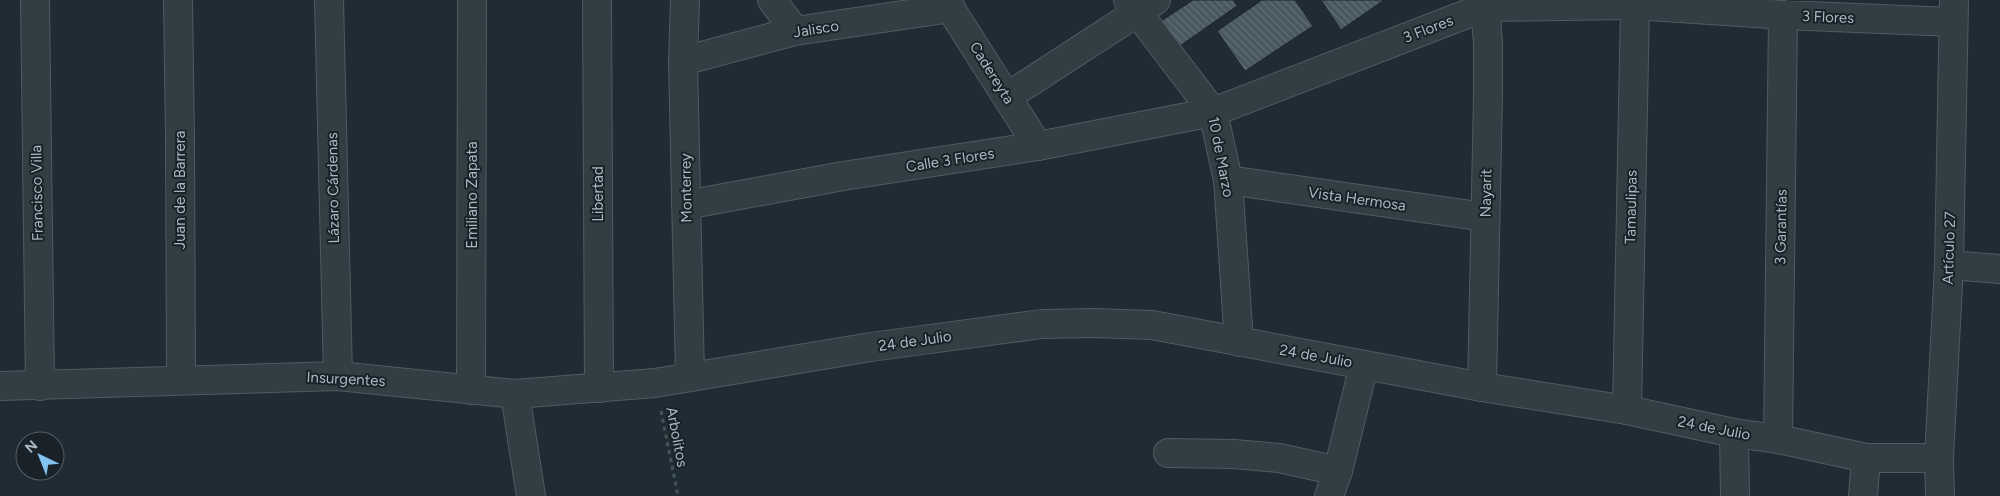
<svg xmlns="http://www.w3.org/2000/svg" width="2000" height="496" font-family="Figtree,sans-serif">
<style>
.building{fill:url(#building-back-hatch);stroke:#1a242b}
.lines{fill:none;stroke-linecap:round;stroke-linejoin:round}
.minor-casing{stroke:#505b63;stroke-width:30}
.path{stroke:#435655;stroke-width:3;stroke-dasharray:4 4;stroke-linecap:butt}
.minor{stroke:#333d44;stroke-width:28}
.labels{text-anchor:middle;stroke-width:4;stroke-linejoin:round;paint-order:stroke}
.street-label{font-size:15px;fill:#acb9c2;stroke:#182228}
</style>
<defs>
<pattern id="building-back-hatch" width="6" height="6" patternUnits="userSpaceOnUse" patternTransform="scale(1.25)"><rect width="6" height="6" fill="#485760"/><path d="M-1 5l2 2M0 0l6 6M5-1l2 2" fill="none" stroke="#606d75"/></pattern>
</defs>
<rect width="100%" height="100%" fill="#1f2c33"/>
<g class="building">
<path d="M1193,0H1233L1237,6L1177,48L1158,23Z"/>
<path d="M1262,0H1295L1313,26L1245,71L1217,31Z"/>
<path d="M1321,0H1384L1341,30Z"/>
</g>
<g class="lines">
<defs>
<g id="minor">
<path d="M35,0L40,386"/>
<path d="M178,0L180,137L181,380"/>
<path d="M329,0L338,376"/>
<path d="M597,0L599,388"/>
<path d="M685,0L683,61L690,376"/>
<path d="M772,0L795,31"/>
<path d="M945,0L1038,146"/>
<path d="M1128,0L1213,112L1228,180L1239,342"/>
<path d="M1480,0L1485,7L1488,43V95L1482,387"/>
<path d="M683,61L795,31L951,8"/>
<path d="M1007,97L1156,0"/>
<path d="M1228,180L1485,217"/>
<path d="M686,205L843,176L1038,146L1213,112L1485,7L1635,5L1783,15L1953,22"/>
<path d="M1949,265L2000,269"/>
<path d="M0,386L338,376L515,394L655,383L871,347L1042,324L1094,323L1152,325L1482,387L1627,410L1734,433L1778,439L1866,458H1939"/>
<path d="M471,390L472,0"/>
<path d="M515,394L531,496"/>
<path d="M1627,410L1635,5"/>
<path d="M1734,433L1735,496"/>
<path d="M1778,439L1783,15"/>
<path d="M1168,453L1234,454L1279,458L1338,471"/>
<path d="M1329,496L1338,471L1364,365"/>
<path d="M1863,496L1866,458"/>
<path d="M1940,496L1939,458L1949,265L1954,0"/>
</g>
</defs>
<use href="#minor" class="minor-casing"/>
<path class="path" d="M661,411L678,496"/>
<use href="#minor" class="minor"/>
</g>
<g class="labels">
<g class="street-label">
<text transform="translate(1828 17) rotate(2)" y="5">3 Flores</text>
<text transform="translate(816 29) rotate(-9)" y="5">Jalisco</text>
<text transform="translate(1428 29) rotate(-21)" y="5">3 Flores</text>
<text transform="translate(992 73) rotate(58)" y="5">Cadereyta</text>
<text transform="translate(1221 157) rotate(79)" y="5">10 de Marzo</text>
<text transform="translate(950 160) rotate(-9)" y="5">Calle 3 Flores</text>
<text transform="translate(333 188) rotate(-91)" y="5">Lázaro Cárdenas</text>
<text transform="translate(686 188) rotate(-91)" y="5">Monterrey</text>
<text transform="translate(180 190) rotate(-90)" y="5">Juan de la Barrera</text>
<text transform="translate(37 193) rotate(-91)" y="5">Francisco Villa</text>
<text transform="translate(1486 193) rotate(-89)" y="5">Nayarit</text>
<text transform="translate(598 194) rotate(-90)" y="5">Libertad</text>
<text transform="translate(472 195) rotate(-90)" y="5">Emiliano Zapata</text>
<text transform="translate(1357 199) rotate(8)" y="5">Vista Hermosa</text>
<text transform="translate(1631 207) rotate(-89)" y="5">Tamaulipas</text>
<text transform="translate(1781 227) rotate(-89)" y="5">3 Garantías</text>
<text transform="translate(1949 248) rotate(-88)" y="5">Artículo 27</text>
<text transform="translate(915 341) rotate(-8)" y="5">24 de Julio</text>
<text transform="translate(1316 356) rotate(10)" y="5">24 de Julio</text>
<text transform="translate(346 379) rotate(3)" y="5">Insurgentes</text>
<text transform="translate(1714 428) rotate(11)" y="5">24 de Julio</text>
<text transform="translate(677 437) rotate(79)" y="5">Arbolitos</text>
</g>
</g>
<g transform="translate(40 456) rotate(317)"><circle r="24" fill="#182228" stroke="#535e66"/>
<path d="M0-4L9 19L0 12L-9 19Z" fill="#82c3f1"/>
<text y="-8" font-size="14" font-weight="bold" text-anchor="middle" fill="#acb9c2">N</text>
</g>
</svg>
